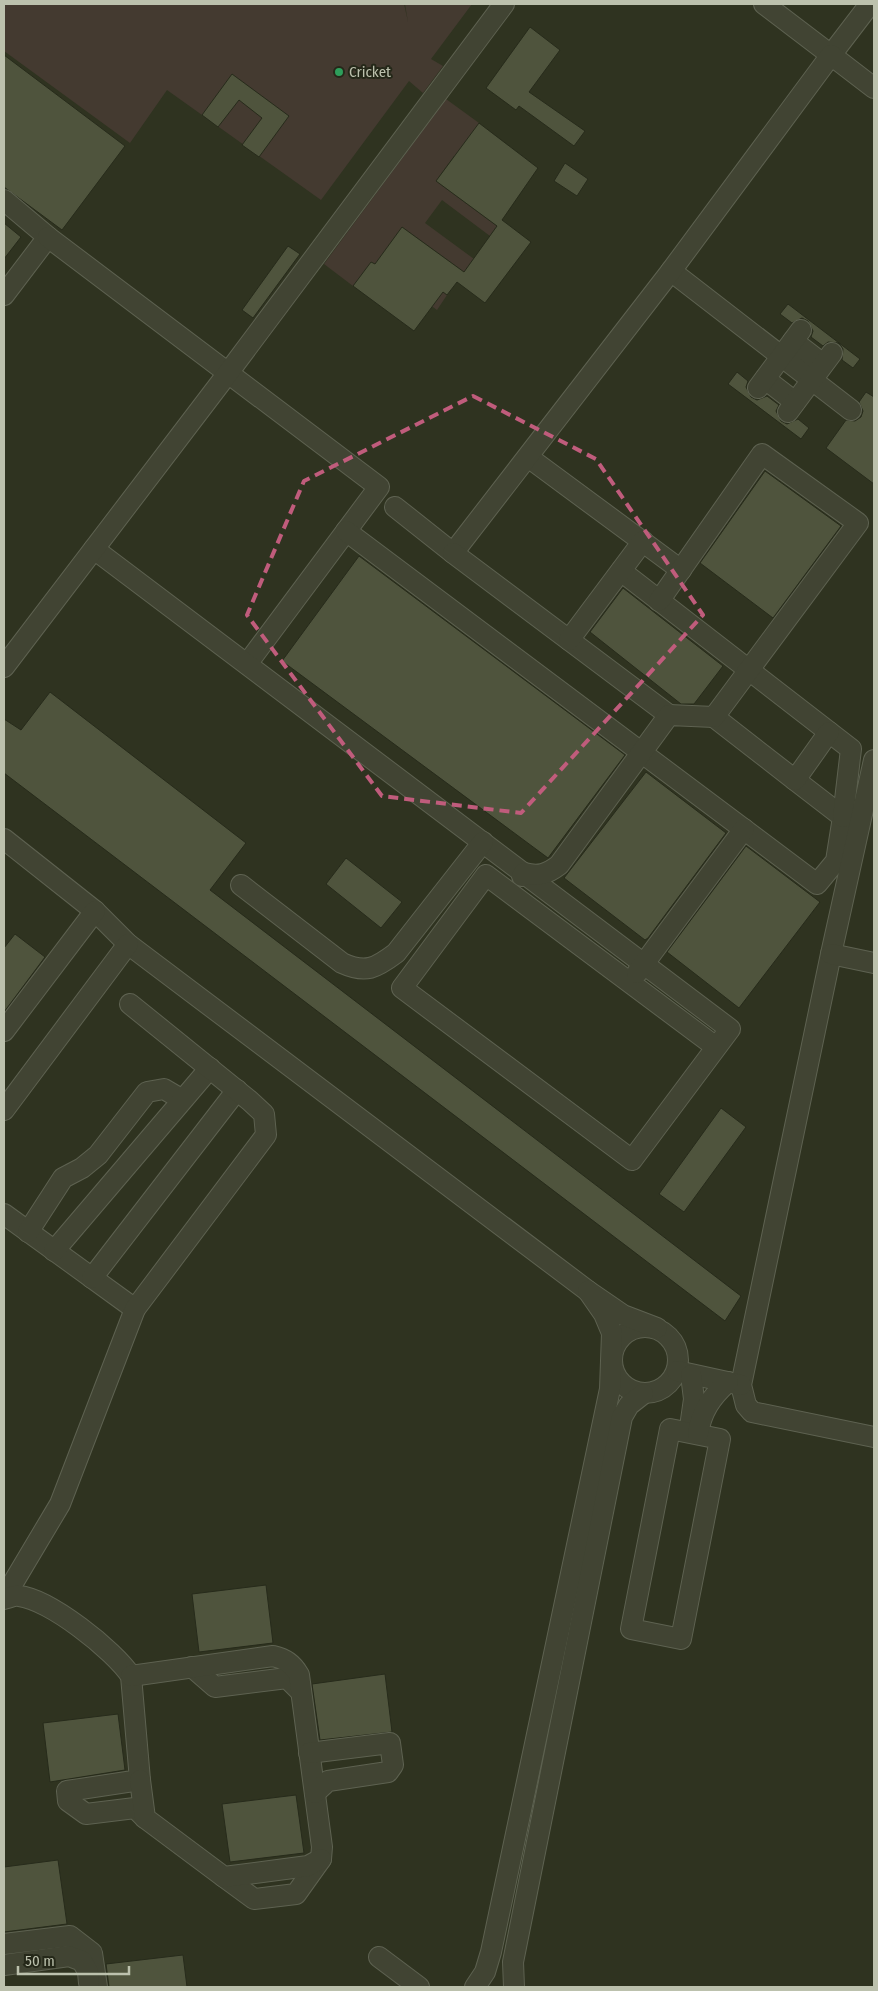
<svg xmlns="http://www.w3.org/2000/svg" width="878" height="1991" font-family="'Fira Sans Condensed',sans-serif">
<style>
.green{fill:#443a30}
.building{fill:#4f543d;stroke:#272b1b}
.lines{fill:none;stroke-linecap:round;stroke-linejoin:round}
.minor-casing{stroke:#5e6251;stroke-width:22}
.minor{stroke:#414433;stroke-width:20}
.marked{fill:none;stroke:#c05c7c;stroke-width:4;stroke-dasharray:10 6;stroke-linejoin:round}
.leisure-dot{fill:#2e9e5b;stroke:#252819;stroke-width:2}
.labels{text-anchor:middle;stroke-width:4;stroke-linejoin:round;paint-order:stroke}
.poi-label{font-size:15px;fill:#bcc1ad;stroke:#252819;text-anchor:start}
</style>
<rect width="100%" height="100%" fill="#2f3320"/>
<g class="green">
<path d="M4,4H404L408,22L405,4H472L431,59L443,66L423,93L409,81L321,200L167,90L130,143L4,51Z"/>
<path d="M446,99L479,123L515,200L454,156L436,181L497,226L490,236L442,200L425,223L474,259L464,272L402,227L386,250L447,295L437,310L372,262L353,286L324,264Z"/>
</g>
<g class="building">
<path d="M530,27L560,50L529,92L585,131L574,146L519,106L516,110L486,88Z"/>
<path d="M4,55L125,146L62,230L4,187Z"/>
<path d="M232,74L289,116L259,157L242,145L262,118L239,100L218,127L202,115Z"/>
<path d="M479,123L538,168L502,220L531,242L485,303L457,282L447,295L443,292L414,331L353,286L371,262L375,264L402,227L464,272L497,226L436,181Z"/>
<path d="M565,163L588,179L577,196L554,181Z"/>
<path d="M4,223L21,237L4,259Z"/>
<path d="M288,246L300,254L253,318L242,310Z"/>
<path d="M788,304L860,359L853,368L842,360L843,349L839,343L828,342L823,346L811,337L813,331L808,321L802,318L792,323L780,314Z"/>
<path d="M737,372L748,381L746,387L751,397L757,400L767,396L779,405L776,411L781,421L787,424L798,419L809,428L801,439L728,384Z"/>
<path d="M866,392L874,397V484L826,448L846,420L855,421L861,417L863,411L859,402Z"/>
<path d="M765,471L841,526L773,618L700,563Z"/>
<path d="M359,556L625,755L548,858L282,661Z"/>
<path d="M623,588L723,666L694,704H681L590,632Z"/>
<path d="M50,692L246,843L210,890L741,1296L725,1321L4,773V719L21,730Z"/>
<path d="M646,772L726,833L648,938L645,940L564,878Z"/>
<path d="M746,846L820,902L739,1008L667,952Z"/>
<path d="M346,858L402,902L381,928L326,884Z"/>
<path d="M15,934L45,957L4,1012V948Z"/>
<path d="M721,1108L746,1127L684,1212L659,1194Z"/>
<path d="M266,1585L273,1643L199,1652L192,1594Z"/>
<path d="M385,1674L392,1732L320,1740L312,1684Z"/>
<path d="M118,1714L125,1770L50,1782L43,1723Z"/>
<path d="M296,1795L304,1853L230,1862L222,1804Z"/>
<path d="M58,1860L67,1924L4,1932V1867Z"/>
<path d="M183,1955L187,1987H109L106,1964Z"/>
</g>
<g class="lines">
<defs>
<g id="minor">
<path d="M764,4L831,55L870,4"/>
<path d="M4,200L48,237L4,295"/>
<path d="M48,237L379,487L247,664"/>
<path d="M671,271L851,410"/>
<path d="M793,341L823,364"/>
<path d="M765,379L795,402"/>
<path d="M758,388L801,330"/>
<path d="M788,412L832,353"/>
<path d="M528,457L681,570"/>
<path d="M395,507L453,553L671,271L831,55L874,88"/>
<path d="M346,531L817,884L836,861L843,817L795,780"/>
<path d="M94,549L730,1029L632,1160L402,988L486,875L716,1047"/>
<path d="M453,553L669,715"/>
<path d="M621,571L851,749L843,817"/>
<path d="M569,640L643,541"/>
<path d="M4,667L228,373L504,4"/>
<path d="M714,717L795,780L829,732"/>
<path d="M874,760L831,954L741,1385L746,1405L752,1412L874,1437"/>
<path d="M4,839L95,911L128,944L588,1291"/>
<path d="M522,876L524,873C539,877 547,874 559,865L669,715L714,717L858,523L762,454L659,601"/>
<path d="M241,885L342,963C366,974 376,968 396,953L483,842"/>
<path d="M831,954L874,963"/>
<path d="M637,973L744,829"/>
<path d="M4,1031L95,911"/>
<path d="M4,1110L128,944"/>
<path d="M4,1214L135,1309"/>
<path d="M28,1232L63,1178L82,1168L98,1155L147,1092L164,1089L181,1099"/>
<path d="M54,1251L210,1068"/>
<path d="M92,1278L237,1090"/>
<circle cx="645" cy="1360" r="33"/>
<path d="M677,1371L741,1385"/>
<path d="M690,1427L694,1399L691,1375"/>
<path d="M670,1429L720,1439L681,1639L631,1629Z"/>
<path d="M698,1434C701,1412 711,1397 728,1382"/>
<path d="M4,1598L60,1504L135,1309L266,1135L264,1114L250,1101L130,1004"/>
<path d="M4,1599C9,1598 14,1595 19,1596C49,1599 114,1650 131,1676L140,1780L67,1791L68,1801L86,1814L135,1808L145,1818"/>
<path d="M192,1667L215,1687L287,1678L301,1692"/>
<path d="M131,1676L273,1656C285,1659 292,1663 299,1675L322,1847L321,1859L296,1894L254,1899L224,1877"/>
<path d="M309,1753L390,1743L393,1765L388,1772L328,1781L315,1793"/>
<path d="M140,1780L145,1818L224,1877L308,1866L321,1859"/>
<path d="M4,1944L70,1936L92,1953L97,1987"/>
<path d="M379,1957L419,1987"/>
<path d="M4,1965L69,1956L82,1961L88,1972L89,1983"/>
<path d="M475,1987L485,1972L491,1952L610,1389L612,1333L604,1314L588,1291L623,1315L657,1328"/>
<path d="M514,1987L513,1962L622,1417L629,1405L643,1394"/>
</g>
</defs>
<use href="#minor" class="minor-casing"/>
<use href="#minor" class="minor"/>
</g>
<path class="marked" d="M473,396L596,459L703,615L521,813L382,796L247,615L304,481Z"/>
<circle class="leisure-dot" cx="339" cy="72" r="5"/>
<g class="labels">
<g class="poi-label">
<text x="349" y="77">Cricket</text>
</g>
</g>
<rect width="878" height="1991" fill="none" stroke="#bcc1ad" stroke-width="10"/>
<path d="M18 1966v8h111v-8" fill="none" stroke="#bcc1ad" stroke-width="2.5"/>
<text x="25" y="1966" font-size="15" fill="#bcc1ad" stroke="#252819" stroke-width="4" paint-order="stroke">50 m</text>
</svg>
